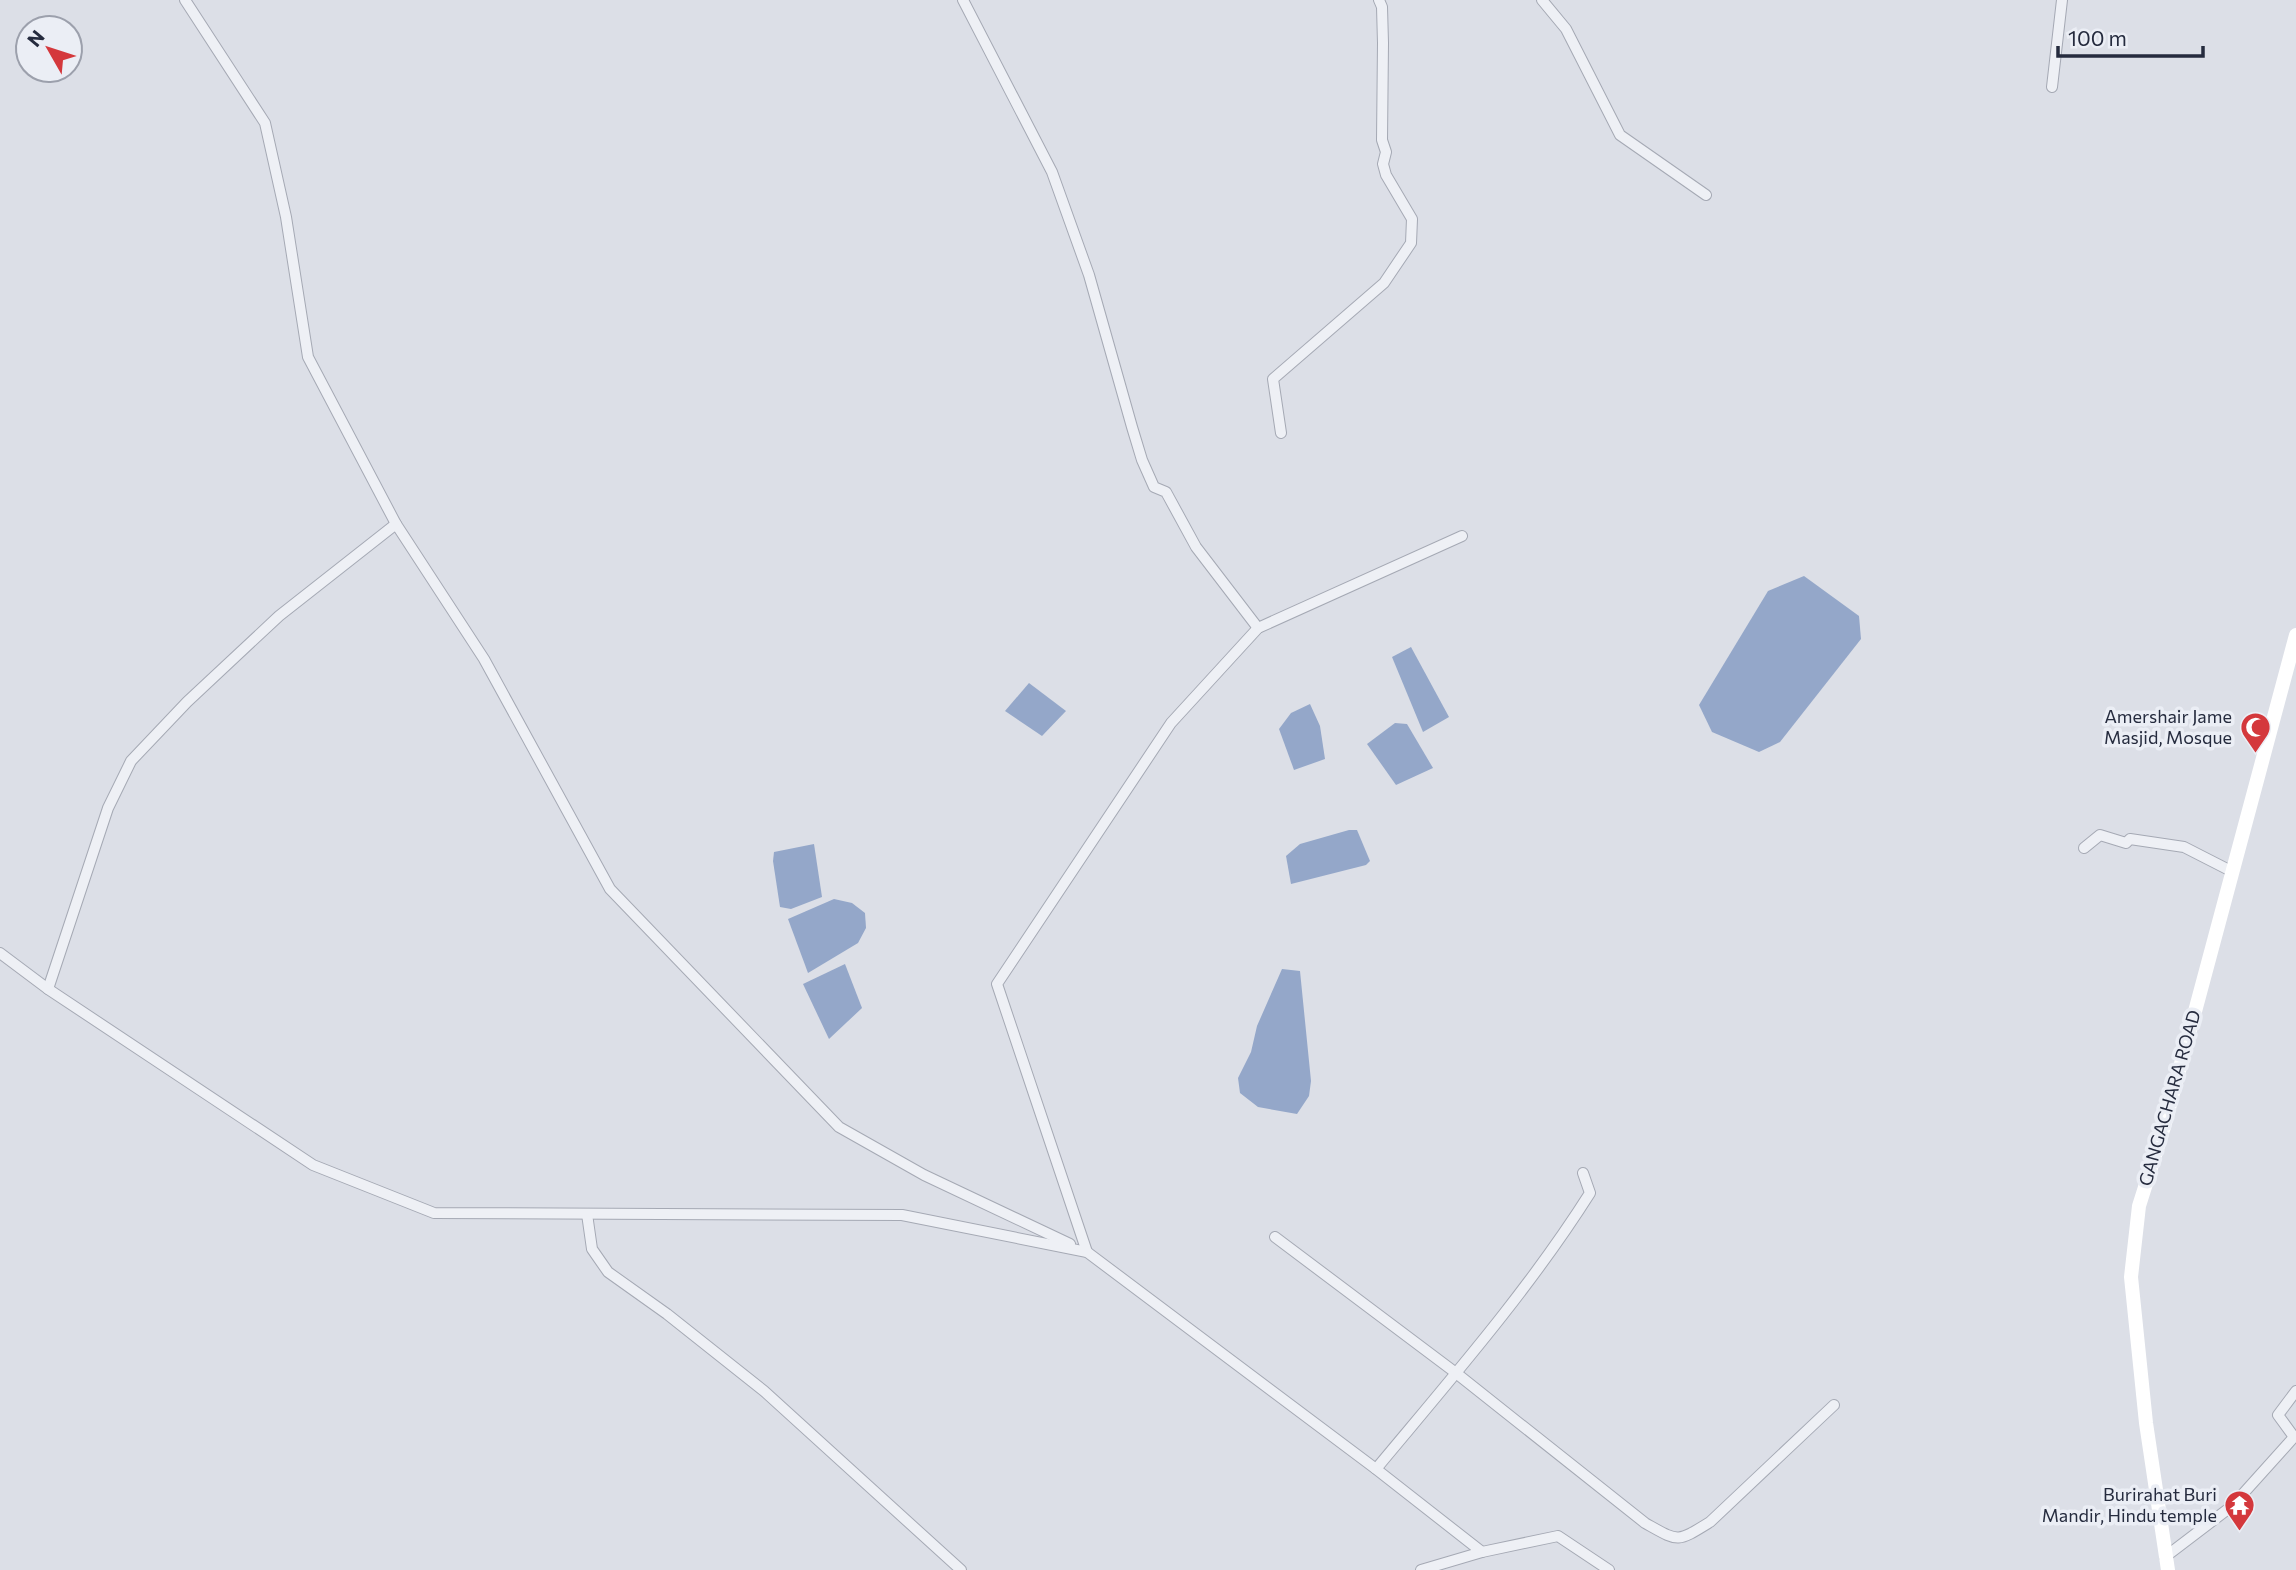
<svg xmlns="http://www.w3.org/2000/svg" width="2296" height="1570" font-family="Commissioner,sans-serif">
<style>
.water{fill:#94a7c9}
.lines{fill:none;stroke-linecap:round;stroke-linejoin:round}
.street-casing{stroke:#a5a9b4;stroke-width:12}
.street{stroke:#eef0f5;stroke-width:10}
.secondary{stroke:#fff;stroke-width:14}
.labels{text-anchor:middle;stroke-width:7;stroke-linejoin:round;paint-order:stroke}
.poi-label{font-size:18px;fill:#252b3e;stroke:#ebeef5;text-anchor:end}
.street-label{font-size:18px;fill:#252b3e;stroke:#ebeef5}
</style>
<rect width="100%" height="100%" fill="#dcdfe7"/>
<g class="water">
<path d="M1804,576L1859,616L1861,639L1780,742L1759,752L1712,732L1699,705L1768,591Z"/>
<path d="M1411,647L1449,717L1423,732L1392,657Z"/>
<path d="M1029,683L1066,711L1042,736L1005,711Z"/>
<path d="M1310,704L1320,726L1325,759L1294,770L1279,729L1291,713Z"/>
<path d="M1395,723L1407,724L1433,768L1396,785L1367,744Z"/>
<path d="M1349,830H1357L1370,861L1366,865L1291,884L1286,856L1300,844Z"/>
<path d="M814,844L822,897L791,909L780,907L773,861L774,852Z"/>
<path d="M834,899L852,903L865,913L866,928L858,943L808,973L788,919Z"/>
<path d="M845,964L862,1008L829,1039L803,984Z"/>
<path d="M1282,969L1300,971L1311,1081L1309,1096L1297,1114L1258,1107L1240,1093L1238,1078L1251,1052L1257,1026Z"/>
</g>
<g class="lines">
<defs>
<g id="street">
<path d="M185,0L265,123L286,217L308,357L396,524L484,659L610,889L839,1127L924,1175L1070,1244"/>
<path d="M963,0L1052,172L1089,275L1132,427L1142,460L1154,487L1166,492L1196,547L1258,628"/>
<path d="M1542,0L1566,29L1620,135L1706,195"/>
<path d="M2052,87L2062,0"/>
<path d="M1281,433L1273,379L1384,283L1411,243L1412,219L1386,175L1383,164L1386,152L1382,140L1383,43L1382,7L1379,0"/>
<path d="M2084,848L2100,835L2126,843L2130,839L2184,847L2233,872"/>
<path d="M0,953L48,989L313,1165L434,1213L902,1215L1087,1252L1376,1469L1482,1552"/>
<path d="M48,989L108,808L131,761L187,702L279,616L396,524"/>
<path d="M587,1214L592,1249L608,1272L667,1314L764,1391L961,1570"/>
<path d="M1275,1237L1456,1373L1645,1523C1679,1542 1676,1543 1710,1522L1834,1405"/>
<path d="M1087,1252L997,984L1171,723L1258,628L1462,536"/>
<path d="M1376,1469C1450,1380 1528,1291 1590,1193L1583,1173"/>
<path d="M2165,1557L2232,1506L2294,1437L2278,1415L2296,1391"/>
<path d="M1421,1570L1482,1552L1558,1536L1609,1570"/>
</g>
</defs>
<use href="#street" class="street-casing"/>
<use href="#street" class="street"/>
<path class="secondary" d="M2168,1570L2146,1423L2131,1277L2139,1206L2164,1127L2296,635"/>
</g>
<defs>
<symbol id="mosque-pin" viewBox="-11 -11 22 30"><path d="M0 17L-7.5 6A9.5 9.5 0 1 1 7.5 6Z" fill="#d4383c" stroke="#ebeef5"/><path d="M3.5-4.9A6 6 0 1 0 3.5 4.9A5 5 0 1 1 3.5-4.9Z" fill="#fff"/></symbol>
<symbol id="temple-pin" viewBox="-11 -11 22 30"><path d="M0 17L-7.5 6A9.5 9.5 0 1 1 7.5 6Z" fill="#d4383c" stroke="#ebeef5"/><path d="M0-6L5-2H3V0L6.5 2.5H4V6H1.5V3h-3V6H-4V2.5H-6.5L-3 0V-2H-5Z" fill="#fff"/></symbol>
</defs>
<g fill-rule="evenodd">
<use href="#mosque-pin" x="2238" y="710" width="35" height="47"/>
<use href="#temple-pin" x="2222" y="1488" width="35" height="47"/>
</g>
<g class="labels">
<g class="poi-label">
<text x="2232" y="723">Amershair Jame<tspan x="2232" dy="21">Masjid, Mosque</tspan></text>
<text x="2217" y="1501">Burirahat Buri<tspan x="2217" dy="21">Mandir, Hindu temple</tspan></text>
</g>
<g class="street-label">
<text transform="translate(2170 1098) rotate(-74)" y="6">GANGACHARA ROAD</text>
</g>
</g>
<g transform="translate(49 49) rotate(309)"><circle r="33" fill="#ebeef5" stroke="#9ca0ac" stroke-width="2"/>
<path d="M0-5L12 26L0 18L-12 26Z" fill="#d4383c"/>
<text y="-10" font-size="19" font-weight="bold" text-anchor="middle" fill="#252b3e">N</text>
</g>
<path d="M2058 46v10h145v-10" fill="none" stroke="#252b3e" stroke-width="3.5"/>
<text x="2068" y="46" font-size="21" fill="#252b3e" stroke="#ebeef5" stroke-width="5" paint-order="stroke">100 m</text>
</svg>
